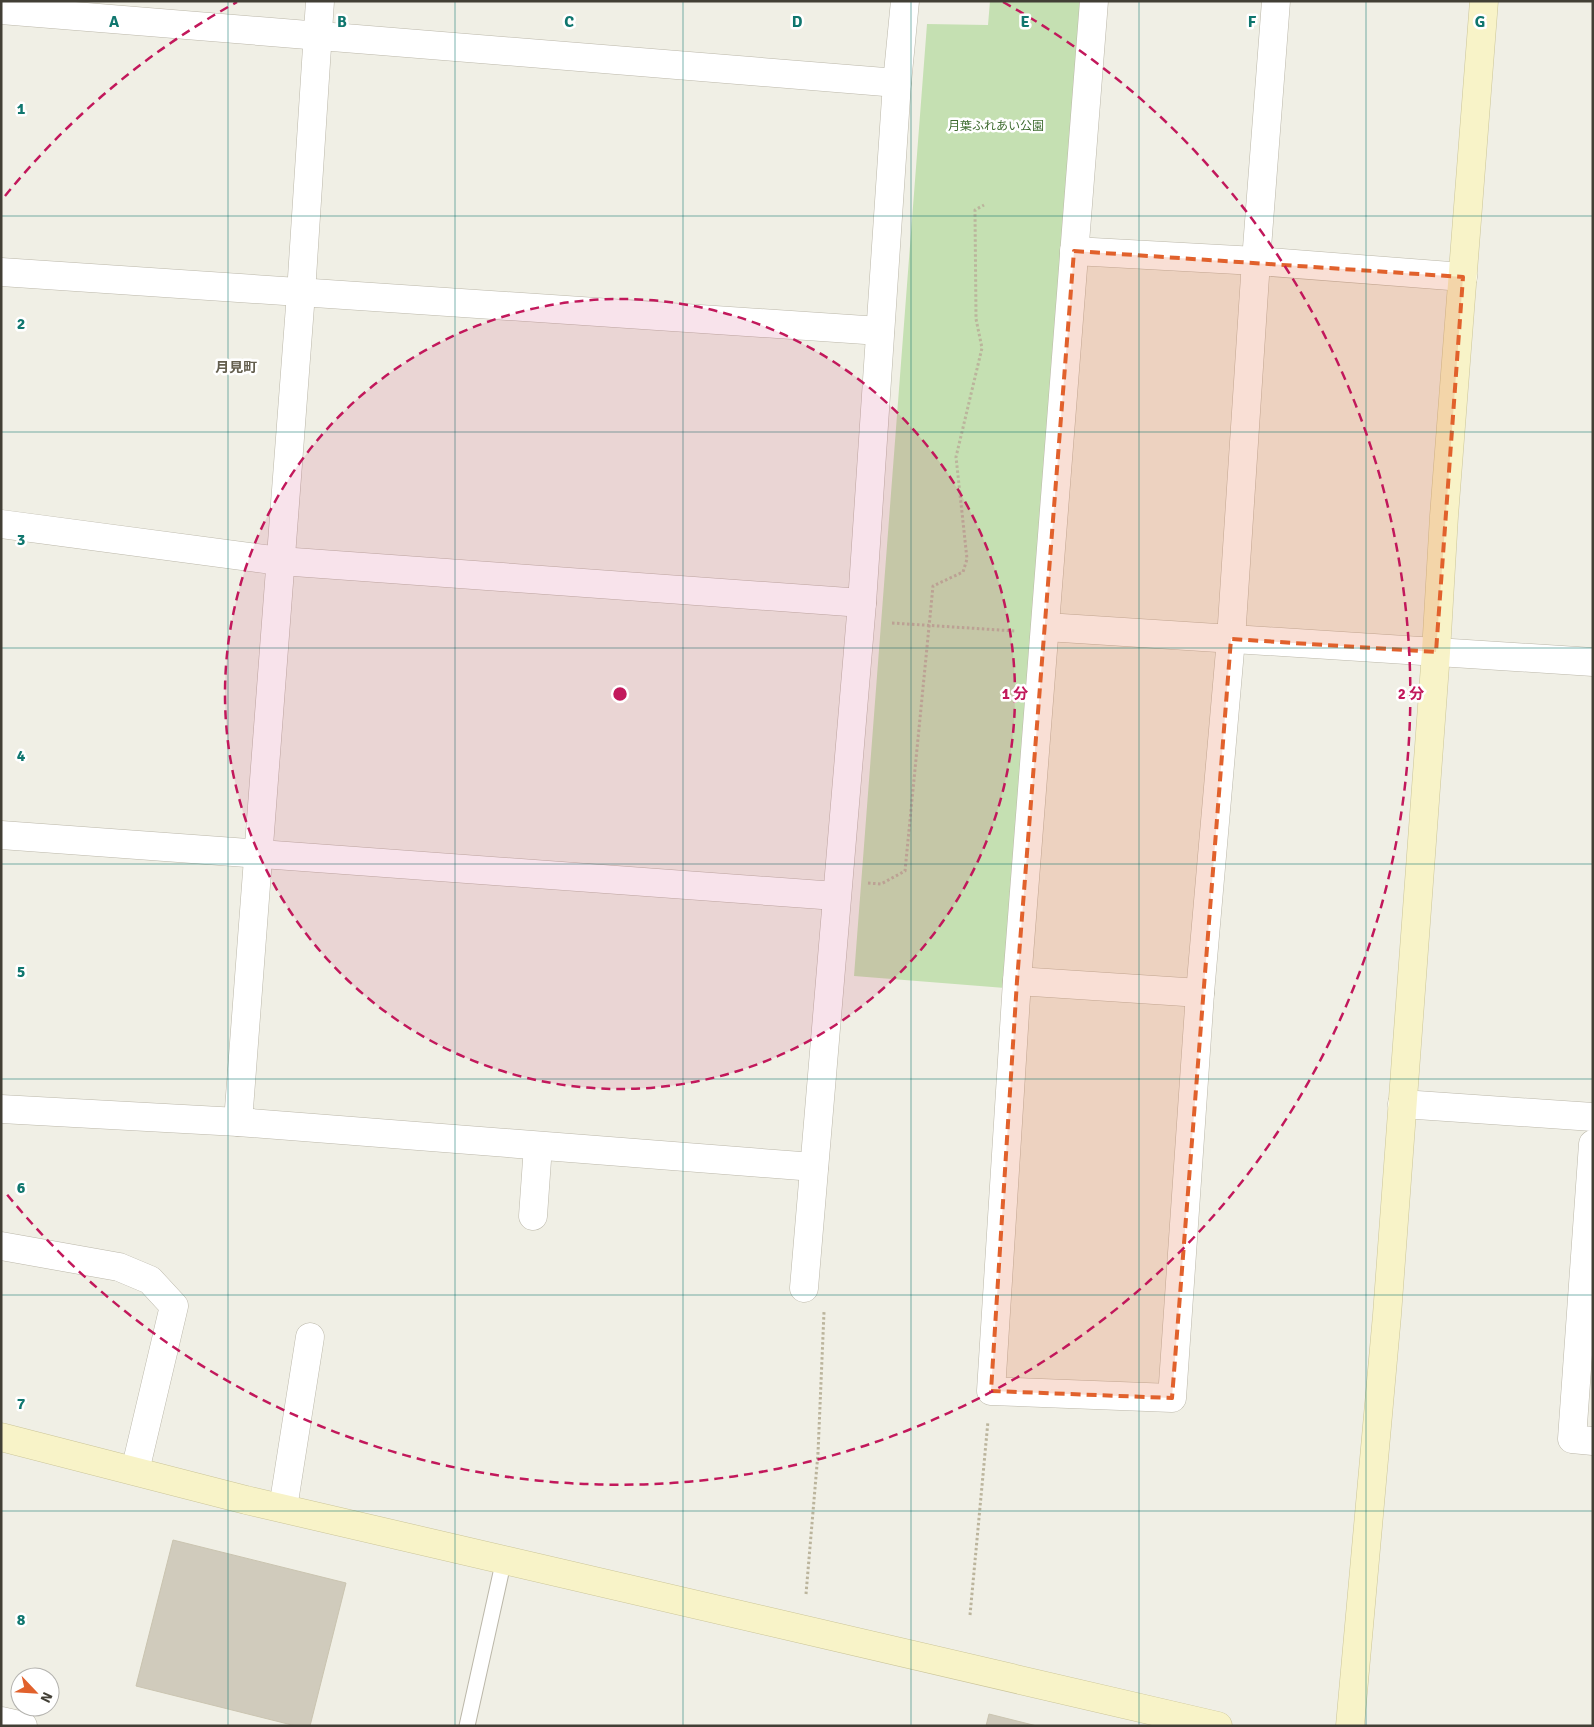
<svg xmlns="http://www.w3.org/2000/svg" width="1594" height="1727" font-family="Signika,'Noto Sans JP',sans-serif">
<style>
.green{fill:#c5e0b2}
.building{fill:#d0cbbc;stroke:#cac4b0}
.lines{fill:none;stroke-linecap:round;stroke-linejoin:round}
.lane-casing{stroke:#bbb7a9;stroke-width:17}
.street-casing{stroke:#bbb7a9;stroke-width:29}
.secondary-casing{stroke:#cbc599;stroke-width:29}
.path{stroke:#bbb49c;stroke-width:3;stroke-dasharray:2.5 2.5;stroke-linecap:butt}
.lane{stroke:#fff;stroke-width:15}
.street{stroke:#fff;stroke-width:28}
.secondary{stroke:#f8f3c8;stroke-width:28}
.marked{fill:#e1612c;fill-opacity:0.2;stroke:#e1612c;stroke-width:4;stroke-dasharray:10 6;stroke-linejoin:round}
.grid{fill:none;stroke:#0f766e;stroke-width:1;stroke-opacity:0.55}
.ring{fill:none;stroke:#c2185b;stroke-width:2.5;stroke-dasharray:9 6}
.labels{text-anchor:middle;stroke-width:5;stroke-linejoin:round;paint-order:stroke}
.park-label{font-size:12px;fill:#3e6c30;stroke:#fff}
.neighbourhood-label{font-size:14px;font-weight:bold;fill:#635e4e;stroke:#fff}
.grid-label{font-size:16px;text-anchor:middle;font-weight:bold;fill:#0f766e;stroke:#fff;stroke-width:5;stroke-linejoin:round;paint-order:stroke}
.centre{fill:#c2185b;stroke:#fff;stroke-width:2.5}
.ring-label{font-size:15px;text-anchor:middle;font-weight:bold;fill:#c2185b;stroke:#fff;stroke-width:5;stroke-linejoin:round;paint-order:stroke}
</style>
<rect width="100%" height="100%" fill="#f0efe5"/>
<path class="green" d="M990,1H1081L1005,988L854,976L927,24L988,25Z"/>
<g class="building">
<path d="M173,1540L346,1583L310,1726H296L136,1686Z"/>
<path d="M989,1714L1037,1726H986Z"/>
</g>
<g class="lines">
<defs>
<path id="lane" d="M467,1726L504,1559"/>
<g id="street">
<path d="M1094,1L1017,981L991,1391L1172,1398L1200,993L1231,639L1256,261L1276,1"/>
<path d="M1,10L897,83"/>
<path d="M1074,251L1256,261L1463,277"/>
<path d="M1,272L880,331"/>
<path d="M1,524L280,561L862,603"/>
<path d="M1046,627L1593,662"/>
<path d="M1,835L836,896"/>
<path d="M1017,981L1200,993"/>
<path d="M1402,1104L1593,1117"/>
<path d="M1,1109L238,1122L814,1167"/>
<path d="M238,1122L301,293L320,1"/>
<path d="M1593,1144L1572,1439L1593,1441"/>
<path d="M533,1216L538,1146"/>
<path d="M1,1246L119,1267L150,1280L174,1306L135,1471"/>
<path d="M804,1288L862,603L897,83L905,1"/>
<path d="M283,1508L310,1337"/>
<path d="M1,1721L23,1726"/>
</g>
<g id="secondary">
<path d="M1,1437L246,1500L1218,1726"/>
<path d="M1350,1726L1387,1315L1436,652L1444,516L1484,1"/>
</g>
</defs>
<use href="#lane" class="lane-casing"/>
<use href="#street" class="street-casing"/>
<use href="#secondary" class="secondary-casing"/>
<g class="path">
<path d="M892,623L1015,631"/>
<path d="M868,883L881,884L905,871L933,586L963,572L967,559L956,457L982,348L976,319L975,210L984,205"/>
<path d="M806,1594L818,1453L824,1312"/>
<path d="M970,1615L988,1421"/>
</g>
<use href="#lane" class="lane"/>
<use href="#street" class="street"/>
<use href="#secondary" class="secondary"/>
</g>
<path class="marked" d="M1074,251L1463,277L1436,652L1231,639L1172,1398L991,1391L1017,981Z"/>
<path class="grid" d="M228,1V1726M455,1V1726M683,1V1726M911,1V1726M1139,1V1726M1366,1V1726M1,216H1593M1,432H1593M1,648H1593M1,864H1593M1,1079H1593M1,1295H1593M1,1511H1593"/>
<circle cx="620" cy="694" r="395" fill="#c2185b" fill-opacity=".12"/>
<g class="ring">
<circle cx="620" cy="694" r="395"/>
<path d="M5 196A791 791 0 0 1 237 2M1003 2A791 791 0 1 1 5 1192"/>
</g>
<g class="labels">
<g class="park-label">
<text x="996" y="130">月葉ふれあい公園</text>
</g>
<g class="neighbourhood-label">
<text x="236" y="372">月見町</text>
</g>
</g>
<g class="grid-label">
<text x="114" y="27">A</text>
<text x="342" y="27">B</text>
<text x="569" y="27">C</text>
<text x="797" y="27">D</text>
<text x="1025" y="27">E</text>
<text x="1252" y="27">F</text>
<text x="1480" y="27">G</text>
<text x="21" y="114">1</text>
<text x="21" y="329">2</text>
<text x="21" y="545">3</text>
<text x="21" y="761">4</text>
<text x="21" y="977">5</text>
<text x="21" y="1193">6</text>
<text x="21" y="1409">7</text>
<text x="21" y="1625">8</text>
</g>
<circle cx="620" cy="694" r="8" class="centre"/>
<g class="ring-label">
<text x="1015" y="699">1 分</text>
<text x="1411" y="699">2 分</text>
</g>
<rect width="1594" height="1727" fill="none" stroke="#423f35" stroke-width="5"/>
<g transform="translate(35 1692) rotate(115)"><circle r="24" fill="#ffffff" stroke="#b3b2ae"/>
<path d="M0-4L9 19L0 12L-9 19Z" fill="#e1612c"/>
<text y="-8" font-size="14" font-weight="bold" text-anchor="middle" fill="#423f35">N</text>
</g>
</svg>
